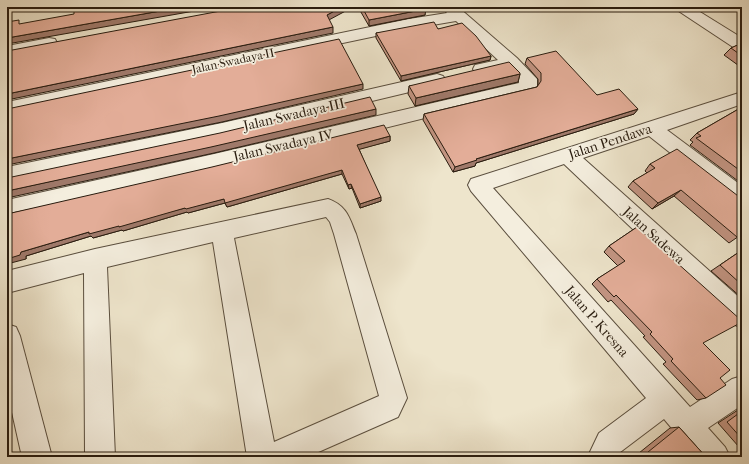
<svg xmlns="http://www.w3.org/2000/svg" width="749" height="464" font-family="'IM FELL French Canon',serif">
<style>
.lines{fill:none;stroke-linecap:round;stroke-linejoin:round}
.minor-casing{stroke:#5a4e3e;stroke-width:2}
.minor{fill:#f4eede;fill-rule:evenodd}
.wall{fill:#c39583;stroke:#291c0f}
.shaded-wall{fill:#9f796a;stroke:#291c0f}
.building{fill:#e3ad98;stroke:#291c0f}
.labels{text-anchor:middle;stroke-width:3.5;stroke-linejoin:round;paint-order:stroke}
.far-street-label{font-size:12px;fill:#291c0f;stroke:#f4eede}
.street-label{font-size:14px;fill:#291c0f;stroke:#f4eede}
</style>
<rect width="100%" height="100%" fill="#eee5cc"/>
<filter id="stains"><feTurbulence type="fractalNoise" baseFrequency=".005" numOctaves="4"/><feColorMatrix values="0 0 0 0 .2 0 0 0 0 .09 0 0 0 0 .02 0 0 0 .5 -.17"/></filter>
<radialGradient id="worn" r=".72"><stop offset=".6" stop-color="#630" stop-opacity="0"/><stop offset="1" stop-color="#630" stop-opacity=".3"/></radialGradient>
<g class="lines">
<defs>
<g id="minor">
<path d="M442,7H458L517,58L537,79V87L534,91L214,170L7,218V200L214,154L519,83V80L507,68L481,75L475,73L473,69L475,65L498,60L456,21L409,29L7,114V102L409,19L447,13Z"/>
<path d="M675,7H692L742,38V50L736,49L677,10Z"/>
<path d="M49,38L55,39L57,43L55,47L7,56V46Z"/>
<path d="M437,74L443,76L446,80L443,84L222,137L7,183V167L222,123Z"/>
<path d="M742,92V104L667,130L742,186V207L735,204L649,136L583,158L742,300V328L733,324L564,164L493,188L690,407L732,379L742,376V405L708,428L725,447L730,457H696L664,419L619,453V457H589V454L599,433L646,398L471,191L468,185L471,179Z"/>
<path d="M328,199C347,206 349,217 356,234L407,398L398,417L307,457H247L213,242L107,267L115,457H85L84,273L7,293V271L95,249ZM326,217L330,222L334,234L379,396L274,442L234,238Z"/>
<path d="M7,324L16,327L20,336L52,457H22L7,390Z"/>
</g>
</defs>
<use href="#minor" class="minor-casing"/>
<use href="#minor" class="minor"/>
</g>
<g class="wall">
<path d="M358,7H424L425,15L369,26Z"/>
<path d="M438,29L491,56L490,60L401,81L376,38V33Z"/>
<path d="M742,43V68L724,55L731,48Z"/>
<path d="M527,58L597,95L638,109L634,114L476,163L475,166L453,172L423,120L424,114L537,87L538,84V79L525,64Z"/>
<path d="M520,74L518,82L415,106L408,94L409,86Z"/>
<path d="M742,107V184L690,145L693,142L690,140L697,133Z"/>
<path d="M390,136V141L359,149L381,201L360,208L352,188L349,189L342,174L227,207L225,203L188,213L187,212L123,231L122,230L93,238L91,236L26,256V259L7,214Z"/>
<path d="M650,164L742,234L729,243L674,196L652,209L628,187L633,181L647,173L645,171Z"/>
<path d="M637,227L703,343L720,378L706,398L697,400L663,364L666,362L643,337L645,336L611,300L608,302L592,284L597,279L618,266L604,252L609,246Z"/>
<path d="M742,250V298L711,271Z"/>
<path d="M742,409V447L741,446L739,447L718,423L738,410Z"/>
<path d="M679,427L706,457H642L639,453L670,428Z"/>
</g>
<g class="shaded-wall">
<path d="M183,7H217L7,44V38Z"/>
<path d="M342,7H353L327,21V15Z"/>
<path d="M426,9L425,15L369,26V20Z"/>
<path d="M333,27V33L7,100V94Z"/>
<path d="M491,56L490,60L401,81V76Z"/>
<path d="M520,74L518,82L415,106L416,98Z"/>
<path d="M363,84V89L222,122L7,165V159Z"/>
<path d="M376,109V115L214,153L7,198V191Z"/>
<path d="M638,109L634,114L476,163L475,166L453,172L455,167L476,159Z"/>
<path d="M390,136V141L357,150V145Z"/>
<path d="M342,170V174L227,207L225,203L188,213L187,212L123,231L122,230L93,238L91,236L26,256V259L7,264V259L21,252L89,232L185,208L224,199Z"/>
<path d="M351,184L352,188L349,189L348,185Z"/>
<path d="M681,190L674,196L652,209L658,203Z"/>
<path d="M381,197V201L360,208V204Z"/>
</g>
<g class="building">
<path d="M97,7H183L7,38V22L19,20V24L74,14V11Z"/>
<path d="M242,7H342L327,15L333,27L7,94V51Z"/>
<path d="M362,7H424L426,9L369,20Z"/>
<path d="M434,22L438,29L462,23L476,36L491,56L401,76L376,33Z"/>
<path d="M339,39L363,84L219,116L7,159V109Z"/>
<path d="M742,43V56L731,48Z"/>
<path d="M556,51L597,95L619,89L638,109L476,159L477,160L455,167L424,114L537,87L541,81V73L527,58Z"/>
<path d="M509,62L520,73V74L416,98L409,86Z"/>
<path d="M370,97L376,109L211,147L7,191V178L220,133Z"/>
<path d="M742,107V172L696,138L701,136L697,133Z"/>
<path d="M384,125L390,136L357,145L381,197L360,204L351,184L348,185L342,170L225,203L224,199L186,209L185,208L119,227V226L89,234V232L21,252L20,255L7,259V214L212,167Z"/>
<path d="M677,149L742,199V234L737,237L681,190L658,203L633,181L655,168L650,164Z"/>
<path d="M637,227L742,321V322L703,343L730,370L720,378L726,385L706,398L671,361L673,359L650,334L652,332L616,295L614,297L597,279L625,261L609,246Z"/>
<path d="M742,250V285L720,265Z"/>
<path d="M742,411V439L727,422Z"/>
<path d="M679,427L706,457H652L648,452Z"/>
</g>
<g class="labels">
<g class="far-street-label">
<text transform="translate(233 61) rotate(-12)" y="4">Jalan Swadaya II</text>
</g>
<g class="street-label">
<text transform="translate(294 114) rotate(-13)" y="5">Jalan Swadaya III</text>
<text transform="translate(610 141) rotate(-18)" y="5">Jalan Pendawa</text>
<text transform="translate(283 145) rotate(-13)" y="5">Jalan Swadaya IV</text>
<text transform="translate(654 235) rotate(42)" y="5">Jalan Sadewa</text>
<text transform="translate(597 321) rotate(49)" y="5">Jalan P. Kresna</text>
</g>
</g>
<rect width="749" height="464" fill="none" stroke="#eee5cc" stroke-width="24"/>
<rect x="8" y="8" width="733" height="448" fill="none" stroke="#291c0f" stroke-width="2"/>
<rect x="12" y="12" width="725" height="440" fill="none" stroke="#291c0f"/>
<rect width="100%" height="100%" filter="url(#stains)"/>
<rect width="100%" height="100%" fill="url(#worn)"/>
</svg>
